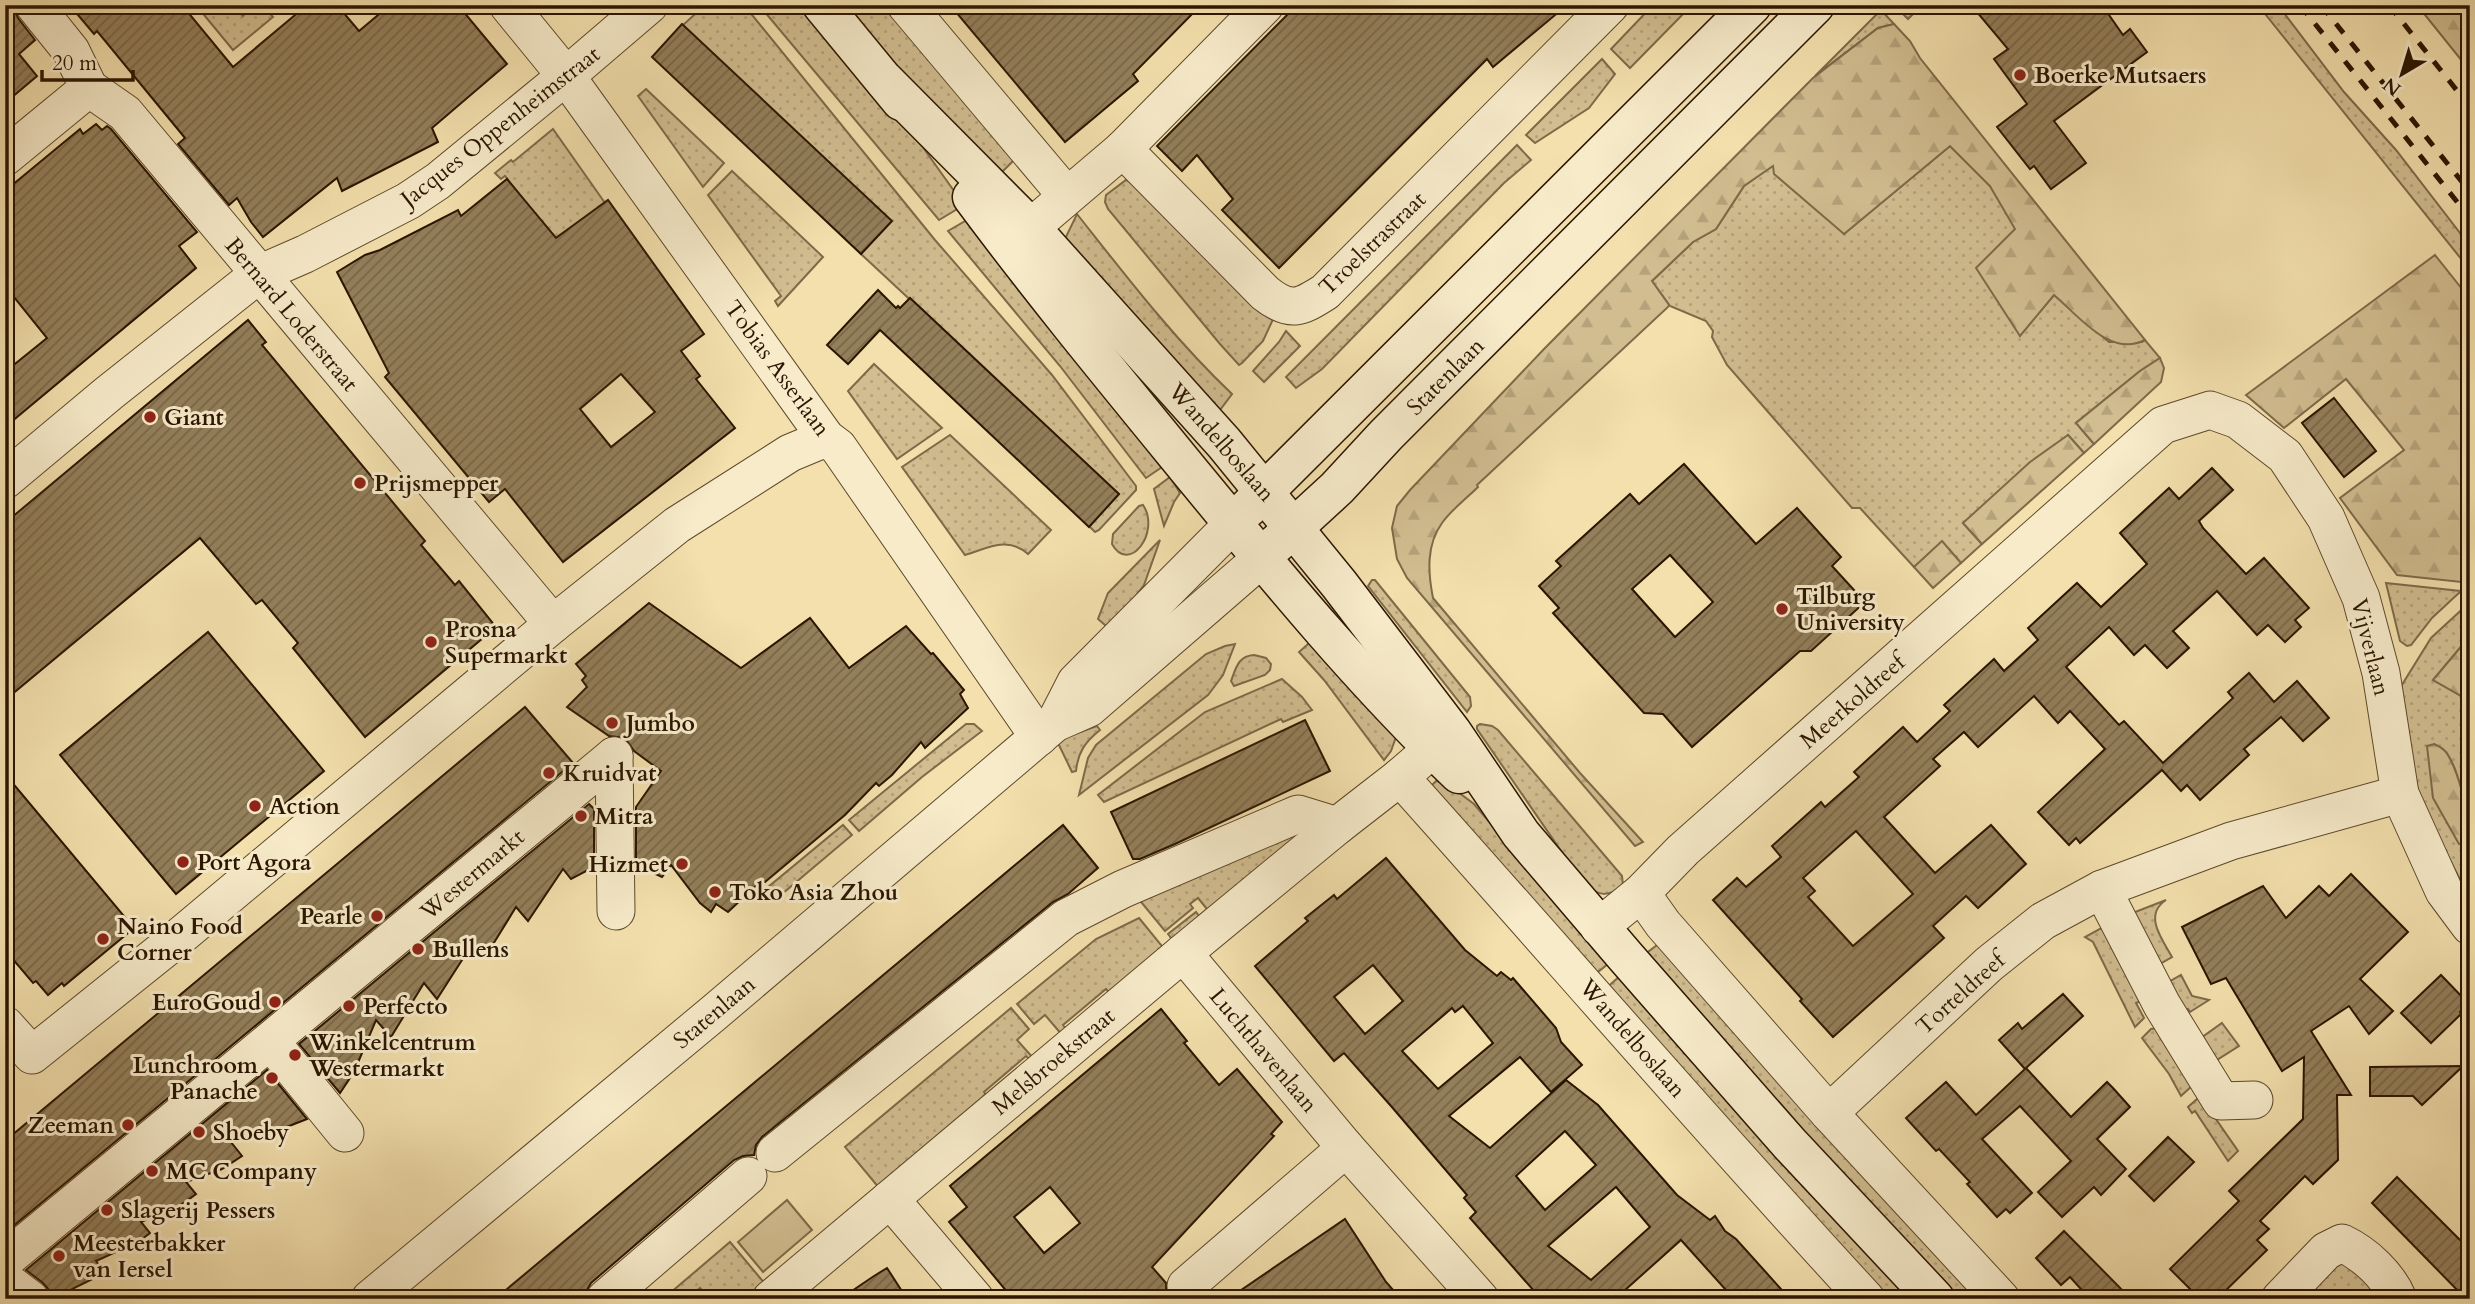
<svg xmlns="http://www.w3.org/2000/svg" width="2475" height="1304" font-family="Cardo,serif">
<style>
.grass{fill:url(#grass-dots);stroke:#7e6948;stroke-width:2}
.forest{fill:url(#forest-firs);stroke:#7e6948;stroke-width:2}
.park{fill:#d1bd90;stroke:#7e6948;stroke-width:2}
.building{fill:url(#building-hatch);stroke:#2b1500;stroke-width:2;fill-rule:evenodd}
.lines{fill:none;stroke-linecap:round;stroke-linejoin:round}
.street-casing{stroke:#5d482b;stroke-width:39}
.secondary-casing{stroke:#2b1500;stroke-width:41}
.street{stroke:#f7ebca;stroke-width:37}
.secondary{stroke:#f7ebca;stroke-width:38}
.rail{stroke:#2b1500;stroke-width:5;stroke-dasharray:12 12;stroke-linecap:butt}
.poi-dot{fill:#8f2418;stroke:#f7ebca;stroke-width:2.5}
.labels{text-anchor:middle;stroke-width:6;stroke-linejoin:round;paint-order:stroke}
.poi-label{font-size:23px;font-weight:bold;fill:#2b1500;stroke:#f7ebca;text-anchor:start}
.street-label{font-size:23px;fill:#2b1500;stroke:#f7ebca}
</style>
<defs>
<pattern id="grass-dots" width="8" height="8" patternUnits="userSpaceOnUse" patternTransform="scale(1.75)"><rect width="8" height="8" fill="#d1bd90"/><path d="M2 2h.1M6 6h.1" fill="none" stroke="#b4a27a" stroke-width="1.8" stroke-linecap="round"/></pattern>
<pattern id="forest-firs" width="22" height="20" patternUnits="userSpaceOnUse" patternTransform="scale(1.75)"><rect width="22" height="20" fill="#d1bd90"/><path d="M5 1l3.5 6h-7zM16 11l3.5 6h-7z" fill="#b4a27a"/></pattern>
<pattern id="building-hatch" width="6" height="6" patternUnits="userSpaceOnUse" patternTransform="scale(1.75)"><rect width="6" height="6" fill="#937f5a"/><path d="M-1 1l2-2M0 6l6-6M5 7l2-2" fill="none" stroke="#786748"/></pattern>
</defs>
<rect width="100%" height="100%" fill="#f3e0ad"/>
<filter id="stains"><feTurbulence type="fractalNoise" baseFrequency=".00286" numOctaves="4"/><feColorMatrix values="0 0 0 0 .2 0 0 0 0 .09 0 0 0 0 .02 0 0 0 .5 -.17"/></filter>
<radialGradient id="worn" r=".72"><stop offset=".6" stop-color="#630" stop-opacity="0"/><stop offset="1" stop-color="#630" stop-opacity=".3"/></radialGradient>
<g class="grass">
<path d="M205,5H232L243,16L253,5H262L273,17L233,50L200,10Z"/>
<path d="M705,5H744L935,240L1052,375L1136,486V490L1099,530L1095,532L1089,526L1119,494L861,254L683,25Z"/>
<path d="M759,5H805L922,146L964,205L939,220Z"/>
<path d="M843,5H892L1018,156L994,180Z"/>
<path d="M1653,5H1692L1630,68L1611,49Z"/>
<path d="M1894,5H1922L1908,19Z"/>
<path d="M2258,5H2278L2344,92L2396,150L2470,246V270Z"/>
<path d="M1881,10L1894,24L1878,28L1815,76Z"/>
<path d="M1602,59L1615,74L1589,108L1535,143L1526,135Z"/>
<path d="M646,89L724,163L703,187L638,96Z"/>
<path d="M553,129L605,203L526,259L530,208L505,176L501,179L495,173L511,160L513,162Z"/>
<path d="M1517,145L1531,160L1504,183L1322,369L1296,388L1286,377Z"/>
<path d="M1950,146L1990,186L2016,229L2020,335L2054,295L2109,342H2142L2145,340L2160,358L2140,371L2076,423L2094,444L2084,453L2068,435L1963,523L1982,544L1961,563L1942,542L1914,567L1860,508H1852L1727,365L1712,337L1713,331L1706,321L1670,306L1652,281L1693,242L1716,229L1744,186L1773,165L1844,234Z"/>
<path d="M732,171L823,257L778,306L775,301L781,296L708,195Z"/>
<path d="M1126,180L1131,182L1274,317L1263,341L1242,363L1239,365L1220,344L1108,209L1105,202L1106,195Z"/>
<path d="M1077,214C1126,276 1175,340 1232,394L1214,418L1063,243Z"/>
<path d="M972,217L1162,467L1146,478L1060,366L948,231Z"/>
<path d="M1286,331L1300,346L1264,382L1253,371L1279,342Z"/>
<path d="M874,364L942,428L897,459L848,391Z"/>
<path d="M950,435L1051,530L1028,554C1008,536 988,548 965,555L902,467Z"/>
<path d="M1170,477L1180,493L1174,502L1164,526L1154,489Z"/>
<path d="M1143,505C1161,532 1129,575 1112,544L1113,534L1139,506Z"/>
<path d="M1160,540L1144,585L1132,601L1106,626L1098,619L1108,593Z"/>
<path d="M1372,580H1375L1470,697L1471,706L1467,712L1368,586Z"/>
<path d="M2386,583L2461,591L2432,618L2411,645L2407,646L2400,641Z"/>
<path d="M2470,602V636L2433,680L2470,701V826L2462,789L2468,845L2470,840V899L2417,796L2400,688L2431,638Z"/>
<path d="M1316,637L1396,737L1391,751L1384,760L1324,680L1299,652Z"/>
<path d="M1235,644L1223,675L1208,695L1079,795L1088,758L1096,745L1206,654L1225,646Z"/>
<path d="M1254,655L1266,658L1271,664L1270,670L1265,675L1234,686L1231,681C1236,668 1238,656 1254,655Z"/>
<path d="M1282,679L1302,697L1312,710L1283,722L1281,719L1104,802L1098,795L1205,712Z"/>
<path d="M966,724H974L982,731L922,777L859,831L849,820Z"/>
<path d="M1480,724L1492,726L1498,730L1622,876L1623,885C1609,897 1601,896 1586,887L1477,729V726Z"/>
<path d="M1097,726L1100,730C1085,742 1078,752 1076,771L1072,772L1058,743L1066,737Z"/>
<path d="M1436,781L1446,783L1474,804L1609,963L1593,976L1431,786Z"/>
<path d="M843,825L852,835L776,899L767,888Z"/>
<path d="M1295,834L1297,837L1175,943L1168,934L1196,912L1199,916L1207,909L1198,898L1190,904L1193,908L1165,931L1132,891Z"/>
<path d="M2166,900C2143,915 2162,939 2172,957L2156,966L2130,914Z"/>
<path d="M1139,918L1166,951L1112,996L1106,989L1063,1025L1068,1032L1063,1036L1045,1015L1034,1024L1017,1004L1096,939Z"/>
<path d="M2105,926L2143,1000L2136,1003L2144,1018L2135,1027L2093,942L2085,937Z"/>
<path d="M1661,942L1984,1299H1954L1863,1201L1644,955Z"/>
<path d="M2181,975L2192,996L2209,1000L2190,1012L2188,1009L2182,1013L2165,984Z"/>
<path d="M1620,976L1910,1299H1882L1604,990Z"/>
<path d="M1011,1008L1029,1029L1017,1040L1035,1060L1032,1062L1026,1056L984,1092L989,1099L880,1189L845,1147Z"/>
<path d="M2222,1023L2239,1046L2212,1063L2198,1040Z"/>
<path d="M2159,1028L2193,1085L2181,1096L2169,1074L2142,1038L2151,1029Z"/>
<path d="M2197,1099H2202L2238,1151L2228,1161L2195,1111L2192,1113L2188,1107Z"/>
<path d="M730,1242L766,1285L750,1299H710L700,1288L687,1299H663Z"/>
<path d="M2344,1261L2383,1299H2299L2332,1266Z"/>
</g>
<g class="forest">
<path d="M2417,5H2470V71Z"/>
<path d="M1894,24L1910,41L1920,58L2145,340C2110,358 2078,315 2054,295L2020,336L1976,268L2015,229L1990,186L1950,146L1844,234L1774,174L1773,166L1744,186L1716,229L1693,242L1652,281L1669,305L1668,307L1477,485L1478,487C1467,498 1451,510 1442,523C1426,545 1428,573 1433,598L1580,773L1643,842L1635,846L1407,578L1397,559L1392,528L1397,506L1410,490L1545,348L1813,78L1878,28Z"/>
<path d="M2435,255L2470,299V583L2397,575L2340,498L2404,450L2346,379L2284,428L2246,395Z"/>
<path d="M2160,358L2164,368L2161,382L2094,444L2076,423L2140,371Z"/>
<path d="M2068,435L2084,453L1982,544L1963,523L2030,462Z"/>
<path d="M1942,541L1961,563L1933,588L1914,567Z"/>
<path d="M2470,636V701L2433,680Z"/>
<path d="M2434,744C2438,746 2441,747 2444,750C2457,762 2474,828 2468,845L2459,844L2433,798L2427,746Z"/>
</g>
<path class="park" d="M787,1200L812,1230L763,1272L738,1242Z"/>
<g class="building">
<path d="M5,5H13L18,18L35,40L19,54L37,76L5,103Z"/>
<path d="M61,5H182L233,67L307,5H337L359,31L390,5H458L507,64L432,128L438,142L342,191L337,178L263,237L251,222L237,198L229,205L178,144L185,138L97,31L94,34L73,9L68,13Z"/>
<path d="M950,5H1201L1133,74L1138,81L1065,142Z"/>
<path d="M1297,5H1567L1493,67L1487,59L1279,268L1222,210L1233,199L1197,155L1182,171L1157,146Z"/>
<path d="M1971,5H2102L2123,35L2130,29L2147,52L2054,121L2086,163L2051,189L2034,166L2030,169L1997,127L2027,104L1994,59L2008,49Z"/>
<path d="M682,24L892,221L861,254L652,57Z"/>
<path d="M96,124L102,130L107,126L111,129L197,232L179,246L196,268L5,427V372L47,338L5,286V191L80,129L83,134Z"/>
<path d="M507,179L556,238L608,200L704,334L681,351L700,376L696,379L735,428L563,562L505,489L489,502L385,377L389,373L337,272L365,255L380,250L458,210L461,216ZM621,374L655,412L611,447L580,409Z"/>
<path d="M878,290L896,308L898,306L900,308L910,298L1119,494L1089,527L880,330L848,364L827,345Z"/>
<path d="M248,320L266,342L262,345L425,541L421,545L455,585L459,581L496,627L365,737L293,648L298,643L262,600L256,604L200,538L5,700V523Z"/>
<path d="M2334,398L2376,451L2344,477L2302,423Z"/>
<path d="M1684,464L1756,544L1797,508L1841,557L1832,566L1865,602L1811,651H1800L1692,747L1663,714L1644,713L1553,613L1559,608L1539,586L1561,566L1556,561L1630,494L1639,504ZM1670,555L1713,602L1675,637L1632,589Z"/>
<path d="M2212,468L2233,490L2199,521L2203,528L2246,574L2264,558L2309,608L2295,620L2301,627L2285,642L2268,625L2257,635L2217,591L2173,631L2189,648L2167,668L2145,645L2134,655L2109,627L2066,667L2119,725L2124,721L2163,763L2233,698L2228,692L2249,673L2274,702L2297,681L2329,718L2303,741L2281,717L2244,749L2249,755L2200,800L2187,785L2181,791L2162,770L2080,843L2076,838L2069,845L2038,812L2105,749L2070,711L2058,723L2034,696L1978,747L1964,732L1933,759L1940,766L1884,817L1935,873L1991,825L2026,864L1978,908L1966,896L1933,926L1944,938L1833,1037L1800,1001L1802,999L1713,900L1737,878L1746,887L1781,857L1772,846L1821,802L1825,807L1859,777L1854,772L1903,727L1917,742L1950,711L1944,705L1994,659L2004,671L2038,640L2028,628L2077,583L2101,607L2147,564L2120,533L2169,488L2179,499ZM1856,831L1913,894L1853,946L1808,897L1815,891L1803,878Z"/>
<path d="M649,603L741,668L810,618L849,668L906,626L931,654L933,653L964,690L960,694L968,708L925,748L921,742L892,775L879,786L876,783L845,815L765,882L762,880L728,912L716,904L711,912L700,903L671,865L662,877L636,865V807L661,771L634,751L625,738L609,736L567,707L587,687L582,680L586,676L576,664Z"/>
<path d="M208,632L324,771L176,894L60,755Z"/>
<path d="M525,707L573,763L5,1233V1141Z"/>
<path d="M1305,720L1330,771L1175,844L1140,859H1133L1111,812Z"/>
<path d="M5,774L134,928L64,986L62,983L48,995L36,981L33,983L5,950Z"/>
<path d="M589,804L594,809V867L571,879L563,869L528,921L516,907L492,946L480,958L471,946L437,999L424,983L391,1037L376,1020L354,1072L340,1093L299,1044Z"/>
<path d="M1063,825L1098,868L1068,894L1053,902L762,1137L756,1145L754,1155L743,1156L734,1160L591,1283L582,1299H495Z"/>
<path d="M1386,858L1465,950L1497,976L1501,972L1511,980L1513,978L1556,1028L1561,1042L1582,1065L1551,1092L1520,1057L1449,1116L1490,1148L1566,1080L1598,1105L1677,1195L1710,1220L1715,1216L1725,1231L1736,1239L1790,1299H1734L1681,1240L1615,1299H1541L1470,1218L1476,1212L1464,1198L1467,1195L1391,1106L1344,1053L1334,1061L1255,966L1308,921L1305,918L1334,895L1337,899ZM1373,965L1403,1001L1365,1034L1334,997ZM1463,1006L1493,1043L1438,1089L1402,1051L1452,1008L1455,1012ZM1565,1131L1596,1165L1545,1210L1516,1176ZM1616,1187L1650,1227L1591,1280L1548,1246Z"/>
<path d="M2351,874L2408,932L2360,979L2393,1011L2369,1034L2349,1006L2311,1031L2351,1095H2337L2338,1160L2313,1184L2305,1176L2260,1221L2269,1229L2257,1240L2267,1250L2217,1299H2200L2170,1269L2239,1201L2229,1191L2303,1119L2304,1057L2282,1071L2226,978L2211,984L2182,927L2263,886L2286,918L2319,886L2329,896Z"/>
<path d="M2441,975L2468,1003L2460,1012L2461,1014L2431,1043L2401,1013Z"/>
<path d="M2063,994L2083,1016L2026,1068L2071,1117L2107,1082L2113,1088L2130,1107L2097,1139L2126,1169L2101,1195L2094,1187L2062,1217L2038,1192L2071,1161L2020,1106L1982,1139L2032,1193L2010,1213L2006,1209L1997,1217L1967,1184L1970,1182L1939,1149L1936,1151L1906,1118L1946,1082L1976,1115L2025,1069L1999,1040L2018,1023L2022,1029Z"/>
<path d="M1161,1009L1187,1041L1184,1043L1219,1085L1237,1069L1282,1122L1271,1134L1274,1136L1152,1267L1166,1283V1291L1170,1299H1013L949,1222L967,1207L950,1186ZM1050,1187L1080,1223L1044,1253L1014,1217Z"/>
<path d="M2463,1066L2422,1105L2413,1096H2370V1067Z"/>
<path d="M267,1070L307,1119L279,1130L223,1132L242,1156L222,1169L186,1182L196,1194L184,1203L141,1222L150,1233L138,1242L96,1261L105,1273L72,1289L58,1299H51L49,1290L43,1283L26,1270Z"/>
<path d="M2168,1137L2194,1162L2154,1201L2129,1176Z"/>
<path d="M2397,1177L2470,1250V1299H2466L2372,1203Z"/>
<path d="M1345,1219L1386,1282L1401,1299H1310L1304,1290L1291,1299H1228Z"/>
<path d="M2064,1231L2131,1299H2090L2070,1277L2061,1285L2036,1258Z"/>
<path d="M887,1268L907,1299H840L874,1276Z"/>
</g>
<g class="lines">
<defs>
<g id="street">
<path d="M34,5L71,51L89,88L125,113L553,624"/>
<path d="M508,5L566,76L826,438L838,447L1039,737"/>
<path d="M906,5L1066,195"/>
<path d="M1123,149L1265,293C1290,313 1300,308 1325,292L1610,5"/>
<path d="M5,157L89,88"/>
<path d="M1009,246L1123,149L1265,5"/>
<path d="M5,480L109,393L259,274L305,254L408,201L438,181L566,76L649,5"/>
<path d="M1055,723L1076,682L1233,524"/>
<path d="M614,756L616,911"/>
<path d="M1400,777C1556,951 1708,1128 1866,1299"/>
<path d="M2102,889L2162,1005L2221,1101L2254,1100"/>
<path d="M1641,893L1663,924L1829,1113L2001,1299"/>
<path d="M1599,927L1641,893L1683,850L2163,425L2210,410L2238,420L2285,456L2326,518L2361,598L2381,673L2400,794L2444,891L2470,926"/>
<path d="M1183,953L1346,1148L1480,1299"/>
<path d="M5,1025L32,1055L178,938L553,624L677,525L790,453L826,438"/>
<path d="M271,1042L345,1133"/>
<path d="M1829,1113L1989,964L2043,921L2102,889L2231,841L2400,794"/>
<path d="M775,1153L1066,918L1123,889L1298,814L1337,826"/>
<path d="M890,1199L975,1299"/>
<path d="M5,1260L614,756"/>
<path d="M5,1280L30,1299"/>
<path d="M1186,1286L1346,1148"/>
<path d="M370,1299L715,1012L1055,723L1089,708L1262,558"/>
<path d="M605,1299L748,1176"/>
<path d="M771,1299L1183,953L1337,826L1400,777L1452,732"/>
<path d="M2280,1299L2326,1251L2342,1243C2365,1254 2388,1275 2398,1299"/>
</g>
<g id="secondary">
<path d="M822,5L901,101"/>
<path d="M885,81L1030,227L1224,443L1339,584L1452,732L1521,834L1625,956L1789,1143L1935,1299"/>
<path d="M972,197C1044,294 1121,387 1197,480C1280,581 1365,684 1459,774"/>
<path d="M1248,508L1752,5"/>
<path d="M1276,544L1337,488L1386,435L1815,5"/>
</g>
</defs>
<use href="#street" class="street-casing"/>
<use href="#secondary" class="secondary-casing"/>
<use href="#street" class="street"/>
<use href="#secondary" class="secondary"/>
<g class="rail">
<path d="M2300,5L2470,218"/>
<path d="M2321,5L2470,192"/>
<path d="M2389,5L2470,107"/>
</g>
</g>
<g class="poi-dot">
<circle cx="2020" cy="75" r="7"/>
<circle cx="150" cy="417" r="7"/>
<circle cx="360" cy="483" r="7"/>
<circle cx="1782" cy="609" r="7"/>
<circle cx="431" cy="642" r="7"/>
<circle cx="612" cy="723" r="7"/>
<circle cx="549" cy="773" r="7"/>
<circle cx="255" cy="806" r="7"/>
<circle cx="581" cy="816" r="7"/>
<circle cx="183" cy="862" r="7"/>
<circle cx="682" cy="864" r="7"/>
<circle cx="715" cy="892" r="7"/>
<circle cx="377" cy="916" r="7"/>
<circle cx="103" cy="939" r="7"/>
<circle cx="418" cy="949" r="7"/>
<circle cx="275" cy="1002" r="7"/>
<circle cx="349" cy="1006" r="7"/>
<circle cx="295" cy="1055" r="7"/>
<circle cx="272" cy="1078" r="7"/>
<circle cx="128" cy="1125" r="7"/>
<circle cx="199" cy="1132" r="7"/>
<circle cx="152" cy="1171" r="7"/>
<circle cx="107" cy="1210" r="7"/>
<circle cx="59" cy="1256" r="7"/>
</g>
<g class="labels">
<g class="poi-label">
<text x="2034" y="83">Boerke Mutsaers</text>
<text x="164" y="425">Giant</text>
<text x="374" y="491">Prijsmepper</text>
<text x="1796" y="604">Tilburg<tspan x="1796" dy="26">University</tspan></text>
<text x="445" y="637">Prosna<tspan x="445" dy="26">Supermarkt</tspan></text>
<text x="626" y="731">Jumbo</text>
<text x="563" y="781">Kruidvat</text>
<text x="269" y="814">Action</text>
<text x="595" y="824">Mitra</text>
<text x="197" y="870">Port Agora</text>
<text x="668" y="872" text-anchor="end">Hizmet</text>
<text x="729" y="900">Toko Asia Zhou</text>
<text x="363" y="924" text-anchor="end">Pearle</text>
<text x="117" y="934">Naino Food<tspan x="117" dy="26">Corner</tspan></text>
<text x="432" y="957">Bullens</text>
<text x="261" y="1010" text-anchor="end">EuroGoud</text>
<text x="363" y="1014">Perfecto</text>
<text x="309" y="1050">Winkelcentrum<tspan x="309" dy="26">Westermarkt</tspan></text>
<text x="258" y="1073" text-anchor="end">Lunchroom<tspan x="258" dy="26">Panache</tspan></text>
<text x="114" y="1133" text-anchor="end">Zeeman</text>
<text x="213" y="1140">Shoeby</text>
<text x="166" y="1179">MC Company</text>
<text x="121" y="1218">Slagerij Pessers</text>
<text x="73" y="1251">Meesterbakker<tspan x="73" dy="26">van Iersel</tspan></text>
</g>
<g class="street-label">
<text transform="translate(500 126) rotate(-38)" y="8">Jacques Oppenheimstraat</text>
<text transform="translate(1372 243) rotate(-44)" y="8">Troelstrastraat</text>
<text transform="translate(292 314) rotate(50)" y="8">Bernard Loderstraat</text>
<text transform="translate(778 368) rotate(54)" y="8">Tobias Asserlaan</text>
<text transform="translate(1445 376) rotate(-45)" y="8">Statenlaan</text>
<text transform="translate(1222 442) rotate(49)" y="8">Wandelboslaan</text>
<text transform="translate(2371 647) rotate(76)" y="8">Vijverlaan</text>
<text transform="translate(1852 701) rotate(-41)" y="8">Meerkoldreef</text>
<text transform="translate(472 874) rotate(-40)" y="8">Westermarkt</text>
<text transform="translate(1960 993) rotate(-42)" y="8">Torteldreef</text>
<text transform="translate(714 1012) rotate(-40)" y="8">Statenlaan</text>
<text transform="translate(1633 1038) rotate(49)" y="8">Wandelboslaan</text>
<text transform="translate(1264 1050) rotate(50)" y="8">Luchthavenlaan</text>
<text transform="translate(1053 1061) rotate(-40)" y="8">Melsbroekstraat</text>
</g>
</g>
<rect width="2475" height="1304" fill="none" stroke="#f3e0ad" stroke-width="28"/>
<rect x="7" y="7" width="2461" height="1290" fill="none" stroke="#2b1500" stroke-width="3.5"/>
<rect x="14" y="14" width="2447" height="1276" fill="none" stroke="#2b1500" stroke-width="2"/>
<g transform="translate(2402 74) rotate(218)" stroke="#f7ebca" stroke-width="5" paint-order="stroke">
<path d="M0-5L12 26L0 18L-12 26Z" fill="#2b1500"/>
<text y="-10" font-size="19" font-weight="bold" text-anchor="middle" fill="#2b1500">N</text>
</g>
<path d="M42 70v10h91v-10" fill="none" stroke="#2b1500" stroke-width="3.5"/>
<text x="52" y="70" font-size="21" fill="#2b1500" stroke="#f7ebca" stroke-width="5" paint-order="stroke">20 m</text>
<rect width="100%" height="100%" filter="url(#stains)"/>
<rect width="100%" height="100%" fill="url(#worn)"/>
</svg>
